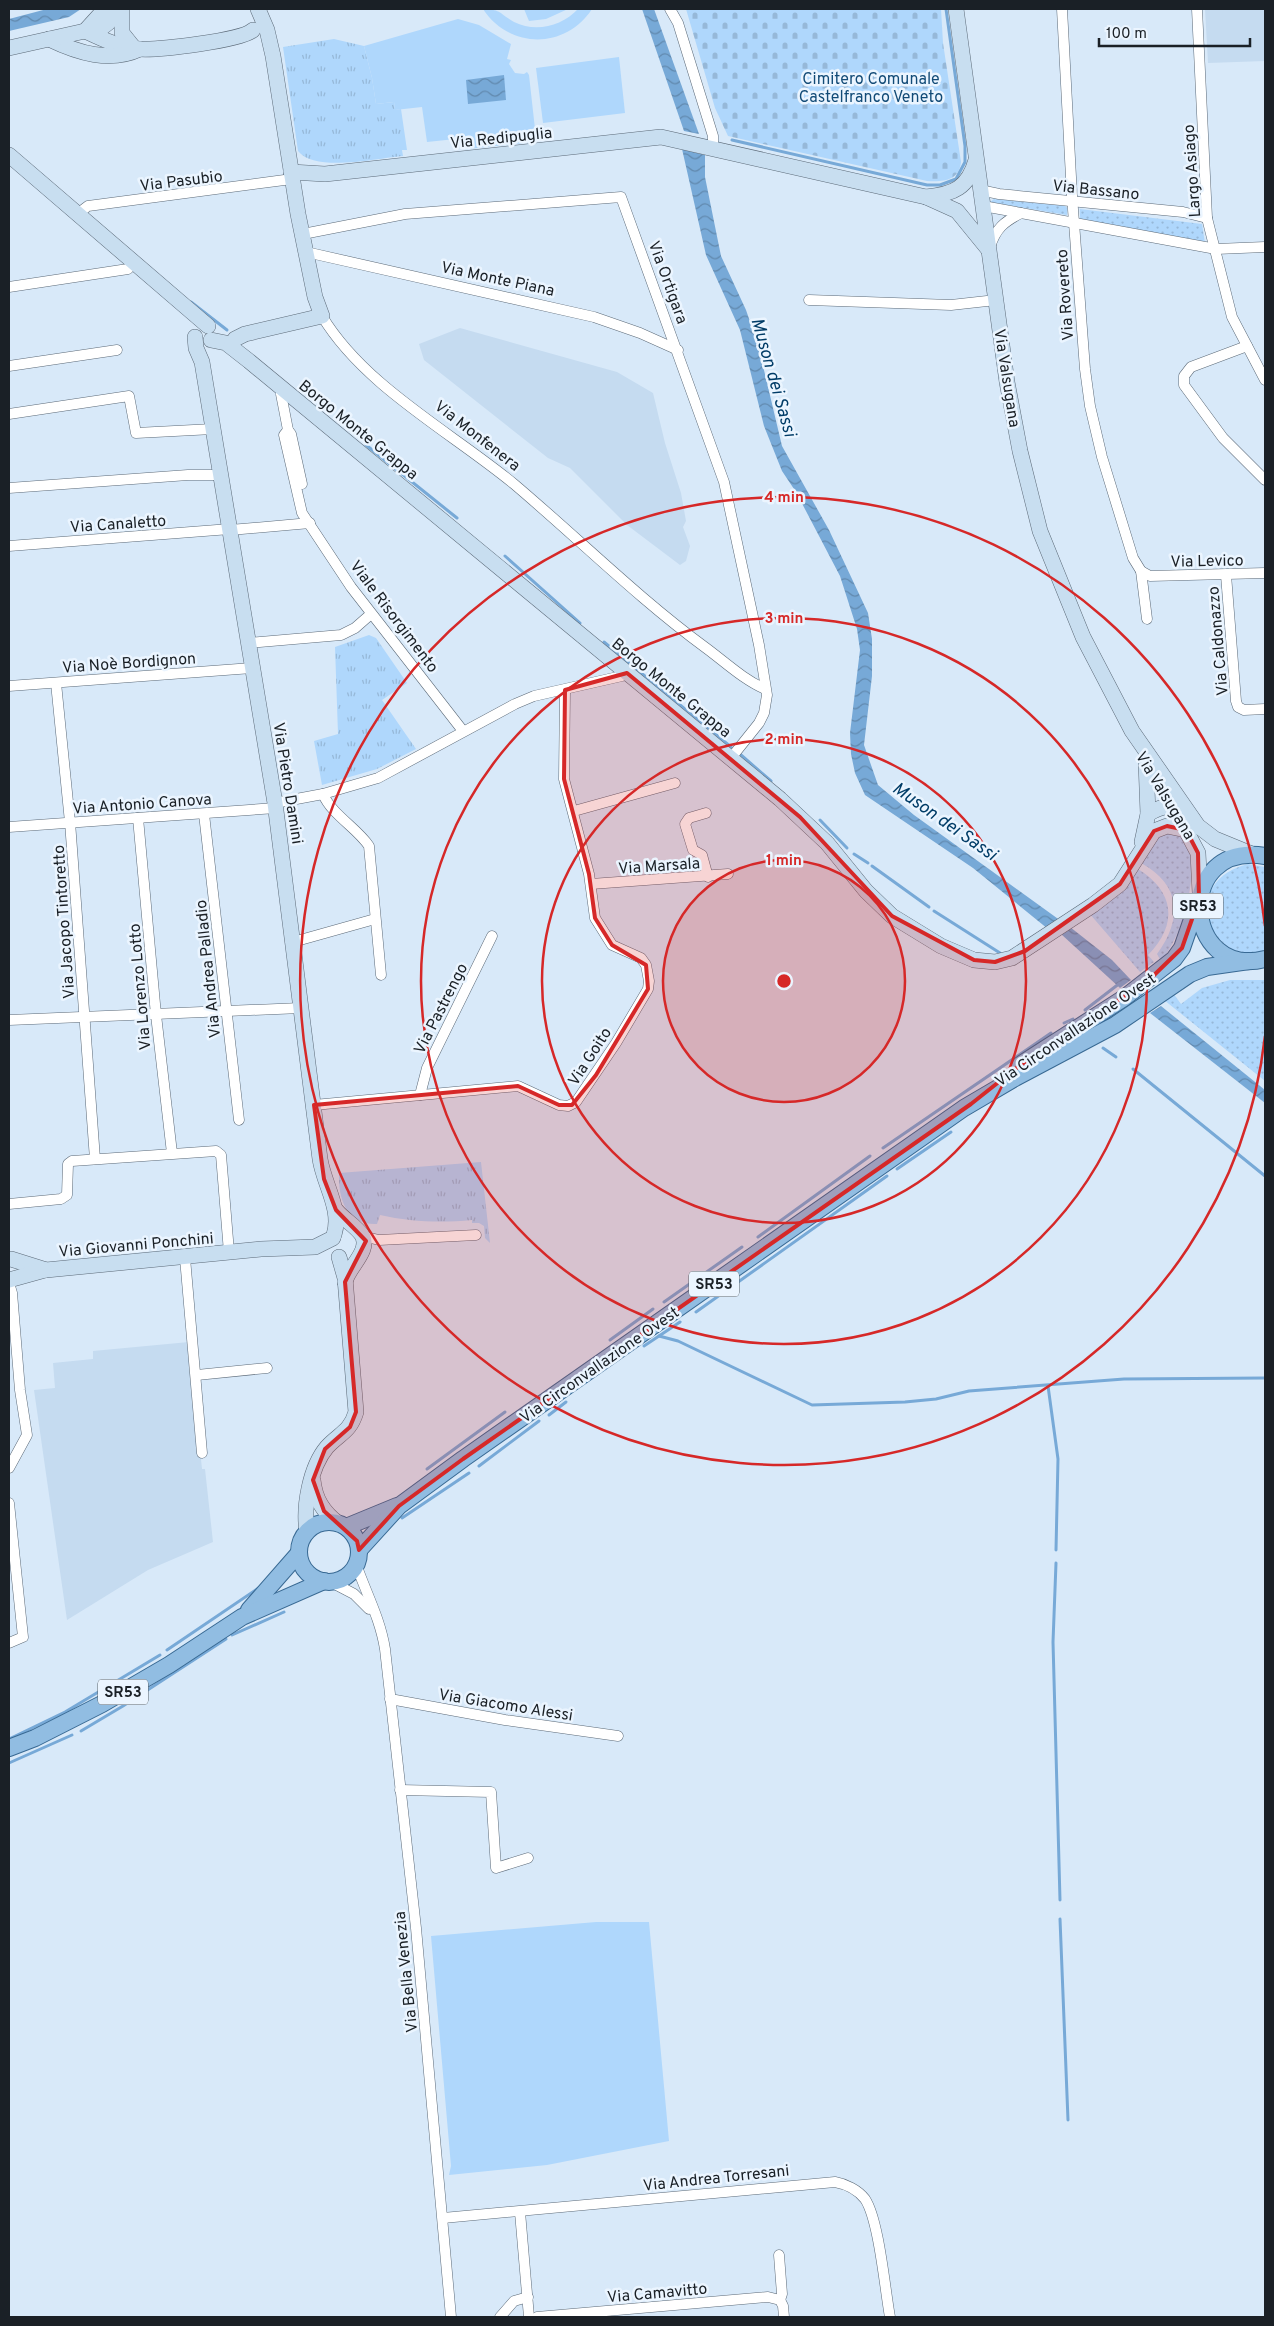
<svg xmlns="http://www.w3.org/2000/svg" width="1274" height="2326" font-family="Overpass,sans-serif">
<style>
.built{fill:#c5dbf0}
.grass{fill:url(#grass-dots)}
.cemetery{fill:url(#cemetery-stones)}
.park{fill:url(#park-tufts)}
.pitch{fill:#afd7fc}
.water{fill:url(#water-waves)}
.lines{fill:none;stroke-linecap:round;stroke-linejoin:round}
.stream{stroke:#77a9d7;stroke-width:3}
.street-casing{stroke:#5c6a78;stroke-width:11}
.secondary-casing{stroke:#5c6a78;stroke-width:16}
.primary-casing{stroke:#386993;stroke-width:18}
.street{stroke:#fff;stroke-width:10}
.secondary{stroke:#c8def0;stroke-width:15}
.primary{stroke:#91bde2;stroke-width:16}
.marked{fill:#d62828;fill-opacity:0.2;stroke:#d62828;stroke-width:4;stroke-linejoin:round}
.ring{fill:none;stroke:#d62828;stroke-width:2.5}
.labels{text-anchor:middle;stroke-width:5;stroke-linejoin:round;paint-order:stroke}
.shield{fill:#ebf5ff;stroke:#596067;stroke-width:1}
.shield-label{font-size:15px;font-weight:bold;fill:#1a2026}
.park-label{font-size:16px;fill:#124b77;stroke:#ebf5ff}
.street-label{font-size:16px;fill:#1a2026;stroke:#ebf5ff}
.water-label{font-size:18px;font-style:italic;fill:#003c67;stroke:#ebf5ff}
.centre{fill:#d62828;stroke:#ebf5ff;stroke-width:2.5}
.ring-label{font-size:15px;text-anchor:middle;font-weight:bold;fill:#d62828;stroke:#ebf5ff;stroke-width:5;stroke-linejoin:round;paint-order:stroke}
</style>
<defs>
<pattern id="grass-dots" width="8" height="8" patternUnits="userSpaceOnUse" patternTransform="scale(1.25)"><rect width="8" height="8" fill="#afd7fc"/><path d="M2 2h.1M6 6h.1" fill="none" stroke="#96b8d8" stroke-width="1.8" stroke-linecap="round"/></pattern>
<pattern id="cemetery-stones" width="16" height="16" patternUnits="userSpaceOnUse" patternTransform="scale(1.25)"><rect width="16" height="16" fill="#afd7fc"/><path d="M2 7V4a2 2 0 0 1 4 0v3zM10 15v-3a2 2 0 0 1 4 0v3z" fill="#96b8d8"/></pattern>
<pattern id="park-tufts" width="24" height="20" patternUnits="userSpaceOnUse" patternTransform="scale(1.25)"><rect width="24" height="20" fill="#afd7fc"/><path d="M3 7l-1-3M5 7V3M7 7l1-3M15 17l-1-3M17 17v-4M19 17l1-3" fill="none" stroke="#96b8d8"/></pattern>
<pattern id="water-waves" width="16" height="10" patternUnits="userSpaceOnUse" patternTransform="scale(1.25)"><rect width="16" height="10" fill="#77a9d7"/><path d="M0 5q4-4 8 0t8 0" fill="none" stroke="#6189ae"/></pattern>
</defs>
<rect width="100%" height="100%" fill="#d8e9f9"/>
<g class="built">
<path d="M1205,9H1265V61L1208,63Z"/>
<path d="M460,328L617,372L653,393L665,443L681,493L686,521L683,527L690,546L686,561L680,565L627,525L570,468L548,458L424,360L419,344Z"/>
<path d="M189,1342L202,1469H205L213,1542L148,1570L67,1620L34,1390L55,1388L53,1363L93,1359V1351Z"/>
</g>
<g class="grass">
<path d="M994,199L1065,206L1067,208V215L990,202Z"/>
<path d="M1080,209L1202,224L1205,243L1080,220Z"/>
<path d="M1165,831H1178L1193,850C1193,887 1185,931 1161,961L1157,954C1183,919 1181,885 1141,863L1152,838Z"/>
<path d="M1248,864L1265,867V950C1212,970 1175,882 1248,864Z"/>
<path d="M1138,869C1174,891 1179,924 1148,955L1154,962L1140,972L1089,913Z"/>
<path d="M1230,980H1265V1081L1164,1000L1173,993L1181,1004L1202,988Z"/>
</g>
<path class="cemetery" d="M686,9H941L943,43L961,162C959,181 943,182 927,181L728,136L715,108Z"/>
<g class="park">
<path d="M334,39L364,46L372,78L376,104L394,102L395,110L401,109L407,150H402L403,156C378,158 315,173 298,151L283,47Z"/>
<path d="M369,635L376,638L407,683L382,700L416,749L377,769L322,785L314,741L338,734L335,647Z"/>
<path d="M481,1162L490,1243L485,1238L484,1226L479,1223H472V1220C442,1223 410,1222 380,1215L377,1224C347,1225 338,1200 339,1173Z"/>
</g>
<g class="pitch">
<path d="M483,9C501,9 500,14 514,22C536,33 562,26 578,9H592C566,49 510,50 483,9Z"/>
<path d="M524,9H568L546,19L529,21Z"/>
<path d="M458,19L479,25L511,44L507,59L511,60L509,64L515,73L524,74L527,72L529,75L536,138L533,142L467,149L465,138L427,142L422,107L395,110L394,102L376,104L372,78L364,46Z"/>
<path d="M619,57L625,113L543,123L536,68Z"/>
<path d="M596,1922H649L669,2141L547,2165L449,2175L451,2166L431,1936Z"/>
</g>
<g class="water">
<path d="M47,9H81L69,17L9,31V19Z"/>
<path d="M642,9H654L699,134L684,131Z"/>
<path d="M504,75L506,100L468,104L466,80Z"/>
<path d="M682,149L705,155V177L721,256L746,310L758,345L782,446L829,530L868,613L872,639V676L864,745L878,785L914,815L1061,921L1048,929L973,868L865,795L855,773L851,754L850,733L860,650L857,629L840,576L796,492L782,471L764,426L740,330L706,255Z"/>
<path d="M1070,927L1112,960L1131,980L1120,988L1061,934Z"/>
<path d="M1161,1006L1265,1090V1103L1150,1013Z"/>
</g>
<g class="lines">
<g class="stream">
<path d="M732,140L927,185H940L956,179L965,162V146L946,9"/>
<path d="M191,302L227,330"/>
<path d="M366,445L457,518"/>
<path d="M505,556L580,623"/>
<path d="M604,642L630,664"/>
<path d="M635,668L731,747"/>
<path d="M741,755L771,781"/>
<path d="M820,820L847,848"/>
<path d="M854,854L868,863"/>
<path d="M872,866L929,907"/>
<path d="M934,911L1000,953"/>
<path d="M1085,1010L1120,983"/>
<path d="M1064,1023L1073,1019"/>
<path d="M1103,1048L1116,1057"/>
<path d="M1133,1069L1265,1176"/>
<path d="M883,1148L1051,1033"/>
<path d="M897,1169L951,1132"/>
<path d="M758,1237L870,1156"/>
<path d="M664,1302L742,1247"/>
<path d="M696,1312L887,1176"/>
<path d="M659,1336L678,1341L812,1405L905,1402L936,1399L969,1391L1124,1379L1265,1378"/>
<path d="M610,1340L653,1309"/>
<path d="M644,1346L680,1322"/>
<path d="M1048,1386L1058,1459L1056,1550"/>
<path d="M549,1415L566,1402"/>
<path d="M479,1466L539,1421"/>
<path d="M427,1469L505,1412"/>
<path d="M402,1518L469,1473"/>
<path d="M1056,1563L1053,1642L1060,1900"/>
<path d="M232,1635L284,1612"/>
<path d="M167,1650L260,1587"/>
<path d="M81,1731L123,1706L226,1639"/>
<path d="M9,1739L65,1712L160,1655"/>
<path d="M9,1763L72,1735"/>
<path d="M1060,1919L1068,2120"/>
</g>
<defs>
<g id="street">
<path d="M670,9L678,23L713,136V149"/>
<path d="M1062,9L1072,196L1085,369L1090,406L1102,457L1133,558L1141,571L1150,576L1265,573"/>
<path d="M1197,9L1207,218L1232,317L1265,380"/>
<path d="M980,190L999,194L1183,212L1207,218"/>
<path d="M983,206L1216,249L1265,247"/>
<path d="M76,215L88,206L292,179"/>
<path d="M303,234L405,214L621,197L724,482L759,645L767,695L764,713L759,723L731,758"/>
<path d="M990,247C996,228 1004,222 1021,213"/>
<path d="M306,252L594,317L640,333L678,350"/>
<path d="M9,287L128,269L133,263"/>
<path d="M809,300L951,305L996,300"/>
<path d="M322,316C364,386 451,432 514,484C579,539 638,598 706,648C725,662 744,680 765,689"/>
<path d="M1247,346L1191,367L1184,376V385L1223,438L1265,480"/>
<path d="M9,366L117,350"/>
<path d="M284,391L281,394L288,430L291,434L302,484"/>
<path d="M9,414L129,396L136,433L213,429"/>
<path d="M288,430L284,435L302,513L351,587L463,731"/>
<path d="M9,488L188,475H221"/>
<path d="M230,530L310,523"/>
<path d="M9,546L230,529"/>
<path d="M1141,571L1147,619"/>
<path d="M1226,575L1236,701L1238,707L1244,710L1265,709"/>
<path d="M248,643L341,635L355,628L371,614"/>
<path d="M56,683L70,822L95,1159"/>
<path d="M9,686L252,668"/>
<path d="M323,794C332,815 356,827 369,846L381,975"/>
<path d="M275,803L323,794L378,778L515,704L534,696L622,676L627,673"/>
<path d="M574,811L675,783"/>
<path d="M706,813L689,818L685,824L693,850L702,855L708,877"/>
<path d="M204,814L239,1120"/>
<path d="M138,818L156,1015L172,1153"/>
<path d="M9,827L276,808"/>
<path d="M591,884L728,874"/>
<path d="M293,942L375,919"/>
<path d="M9,1020L301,1008"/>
<path d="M420,1095L427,1068L492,936"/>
<path d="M314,1105L518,1086L559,1105L568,1106L576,1102L616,1043L648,989L649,981L646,965L641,958L612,945L595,918L589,874L564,779L565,690"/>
<path d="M9,1204L61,1199L67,1195L68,1164L72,1161L216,1151L221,1155L229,1252"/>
<path d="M362,1236L379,1240L476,1235"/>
<path d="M185,1258L202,1453"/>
<path d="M9,1283L12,1293L20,1390L27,1435L9,1468"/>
<path d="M197,1375L267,1368"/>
<path d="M9,1503L23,1637L9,1643"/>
<path d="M356,1564C366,1593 380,1618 385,1649L416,1928L451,2317"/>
<path d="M329,1581L354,1594L369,1609"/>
<path d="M390,1699L505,1720L618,1736"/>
<path d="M400,1790L491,1792L496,1868L528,1858"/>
<path d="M520,2212L529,2317"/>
<path d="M443,2218L835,2182C846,2184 858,2190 865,2199C879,2220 885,2290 890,2317"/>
<path d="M779,2255L782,2294L780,2300"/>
<path d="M500,2317L514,2301L528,2297"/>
<path d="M537,2317L768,2297L780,2300L783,2306L784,2317"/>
</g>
<g id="secondary">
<path d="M122,9V33L134,48"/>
<path d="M956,9L1007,382L1020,451L1040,531L1083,637L1132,731L1198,826L1215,839L1254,855"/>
<path d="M85,31C100,38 122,49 140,49C158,50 241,41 253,30"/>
<path d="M85,31L105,9"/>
<path d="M49,39C78,53 110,63 140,49"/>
<path d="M9,48L85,31L99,30L108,23L119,9"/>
<path d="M9,155L208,326"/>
<path d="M291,172L325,174L661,137L926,197C954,194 968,188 976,160"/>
<path d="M926,197L957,211L988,249"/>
<path d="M195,337L196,348L202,362L275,803L320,1159C324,1185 342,1209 334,1235"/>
<path d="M211,340L226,343L249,361L780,799L827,843L866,891L892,916L941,946L974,960L995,962L1012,958L1093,905L1120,884L1154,831L1167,826L1186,830"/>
<path d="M231,346L235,339L245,334L322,316L315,297L298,214L273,56L267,30L258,9"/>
<path d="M1148,814C1158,808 1168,804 1179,809L1185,819"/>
<path d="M1181,821L1198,853L1200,893"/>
<path d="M1142,842L1148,814L1146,762"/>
<path d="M336,1210C343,1219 356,1226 362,1235C371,1251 348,1267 345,1282"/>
<path d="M11,1259L46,1270L261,1249L315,1247L333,1238"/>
<path d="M9,1280L45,1270"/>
<path d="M313,1480C315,1499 323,1512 339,1524"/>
<path d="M307,1532C303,1507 310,1467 327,1447C340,1433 350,1432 356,1412L345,1278L339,1257"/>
</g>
<g id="primary">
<path d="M1265,856C1173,841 1183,980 1265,959"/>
<path d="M1020,1065L1124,998L1174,959L1182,948L1199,899"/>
<circle cx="329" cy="1552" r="30"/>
<path d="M346,1527L397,1506"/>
<path d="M359,1550L399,1506L463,1459L964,1108L1015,1078L1115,1025L1190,974L1207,967L1249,961"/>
<path d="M249,1610L299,1553"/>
<path d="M9,1748L35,1738L102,1704L169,1665L242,1617L324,1581"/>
</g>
</defs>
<use href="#street" class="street-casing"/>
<use href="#secondary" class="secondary-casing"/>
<use href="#primary" class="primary-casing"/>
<use href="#street" class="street"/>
<use href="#secondary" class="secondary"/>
<use href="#primary" class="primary"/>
</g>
<path class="marked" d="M627,673L800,817L892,916L974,960L995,962L1025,951L1120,884L1154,831L1167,826L1186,830L1198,853L1199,899L1182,948L1149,980L1019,1066L971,1104L463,1459L399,1506L359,1550L357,1541L324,1511L313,1480L325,1449L350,1427L356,1412L345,1282L366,1241L336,1210L324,1179L314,1105L518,1086L559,1105H572L596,1075L648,989L646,965L612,945L595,918L589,874L564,779L565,690Z"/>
<circle cx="784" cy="981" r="121" fill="#d62828" fill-opacity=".12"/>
<g class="ring">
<circle cx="784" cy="981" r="121"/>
<circle cx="784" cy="981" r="242"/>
<circle cx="784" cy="981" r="363"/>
<path d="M1265 1036A484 484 0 1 1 1265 926"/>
</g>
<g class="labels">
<g class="shield">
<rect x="1173" y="893.5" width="50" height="25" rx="4"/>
<rect x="689" y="1271.5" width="50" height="25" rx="4"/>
<rect x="98" y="1679.5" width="50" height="25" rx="4"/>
</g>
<g class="shield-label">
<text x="1198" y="911">SR53</text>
<text x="714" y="1289">SR53</text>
<text x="123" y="1697">SR53</text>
</g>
<g class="park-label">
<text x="871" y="84">Cimitero Comunale<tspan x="871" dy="18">Castelfranco Veneto</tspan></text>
</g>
<g class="street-label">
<text transform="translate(501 137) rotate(-6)" y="6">Via Redipuglia</text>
<text transform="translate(1191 171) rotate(-94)" y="6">Largo Asiago</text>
<text transform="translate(181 180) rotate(-7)" y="6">Via Pasubio</text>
<text transform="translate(1096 189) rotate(6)" y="6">Via Bassano</text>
<text transform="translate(498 278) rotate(12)" y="6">Via Monte Piana</text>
<text transform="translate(669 282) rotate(70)" y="6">Via Ortigara</text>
<text transform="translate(1064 295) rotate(-94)" y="6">Via Rovereto</text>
<text transform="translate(1008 378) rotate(81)" y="6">Via Valsugana</text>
<text transform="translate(359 429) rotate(39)" y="6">Borgo Monte Grappa</text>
<text transform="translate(478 435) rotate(38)" y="6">Via Monfenera</text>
<text transform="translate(118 523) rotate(-4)" y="6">Via Canaletto</text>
<text transform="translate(1207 560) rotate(-1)" y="6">Via Levico</text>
<text transform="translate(395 616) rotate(53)" y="6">Viale Risorgimento</text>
<text transform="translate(1217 641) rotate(-95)" y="6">Via Caldonazzo</text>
<text transform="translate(129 662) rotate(-4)" y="6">Via Noè Bordignon</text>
<text transform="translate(672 687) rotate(39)" y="6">Borgo Monte Grappa</text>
<text transform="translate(289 783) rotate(81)" y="6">Via Pietro Damini</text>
<text transform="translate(1166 795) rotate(59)" y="6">Via Valsugana</text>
<text transform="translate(142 803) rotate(-4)" y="6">Via Antonio Canova</text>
<text transform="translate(659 865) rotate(-4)" y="6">Via Marsala</text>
<text transform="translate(63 922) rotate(-94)" y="6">Via Jacopo Tintoretto</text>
<text transform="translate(207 969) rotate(-96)" y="6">Via Andrea Palladio</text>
<text transform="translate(139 987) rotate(-95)" y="6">Via Lorenzo Lotto</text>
<text transform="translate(440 1008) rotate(-63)" y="6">Via Pastrengo</text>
<text transform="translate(1075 1029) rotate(-34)" y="6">Via Circonvallazione Ovest</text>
<text transform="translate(589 1056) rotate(-57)" y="6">Via Goito</text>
<text transform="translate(136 1244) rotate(-5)" y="6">Via Giovanni Ponchini</text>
<text transform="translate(599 1364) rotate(-35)" y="6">Via Circonvallazione Ovest</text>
<text transform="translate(506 1704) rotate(9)" y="6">Via Giacomo Alessi</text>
<text transform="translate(405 1972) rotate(-96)" y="6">Via Bella Venezia</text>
<text transform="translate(716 2177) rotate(-6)" y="6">Via Andrea Torresani</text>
<text transform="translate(657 2292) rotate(-5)" y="6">Via Camavitto</text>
</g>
<g class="water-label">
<text transform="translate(774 377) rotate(74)" y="6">Muson dei Sassi</text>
<text transform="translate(945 821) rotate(35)" y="6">Muson dei Sassi</text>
</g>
</g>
<circle cx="784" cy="981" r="8" class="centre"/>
<g class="ring-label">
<text x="784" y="502">4 min</text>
<text x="784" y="623">3 min</text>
<text x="784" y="744">2 min</text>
<text x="784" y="865">1 min</text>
</g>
<rect width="1274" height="2326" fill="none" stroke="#1a2026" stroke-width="20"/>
<path d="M1099 38v8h151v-8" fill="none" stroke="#1a2026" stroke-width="2.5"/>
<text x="1106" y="38" font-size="15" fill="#1a2026" stroke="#ebf5ff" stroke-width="4" paint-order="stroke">100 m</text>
</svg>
